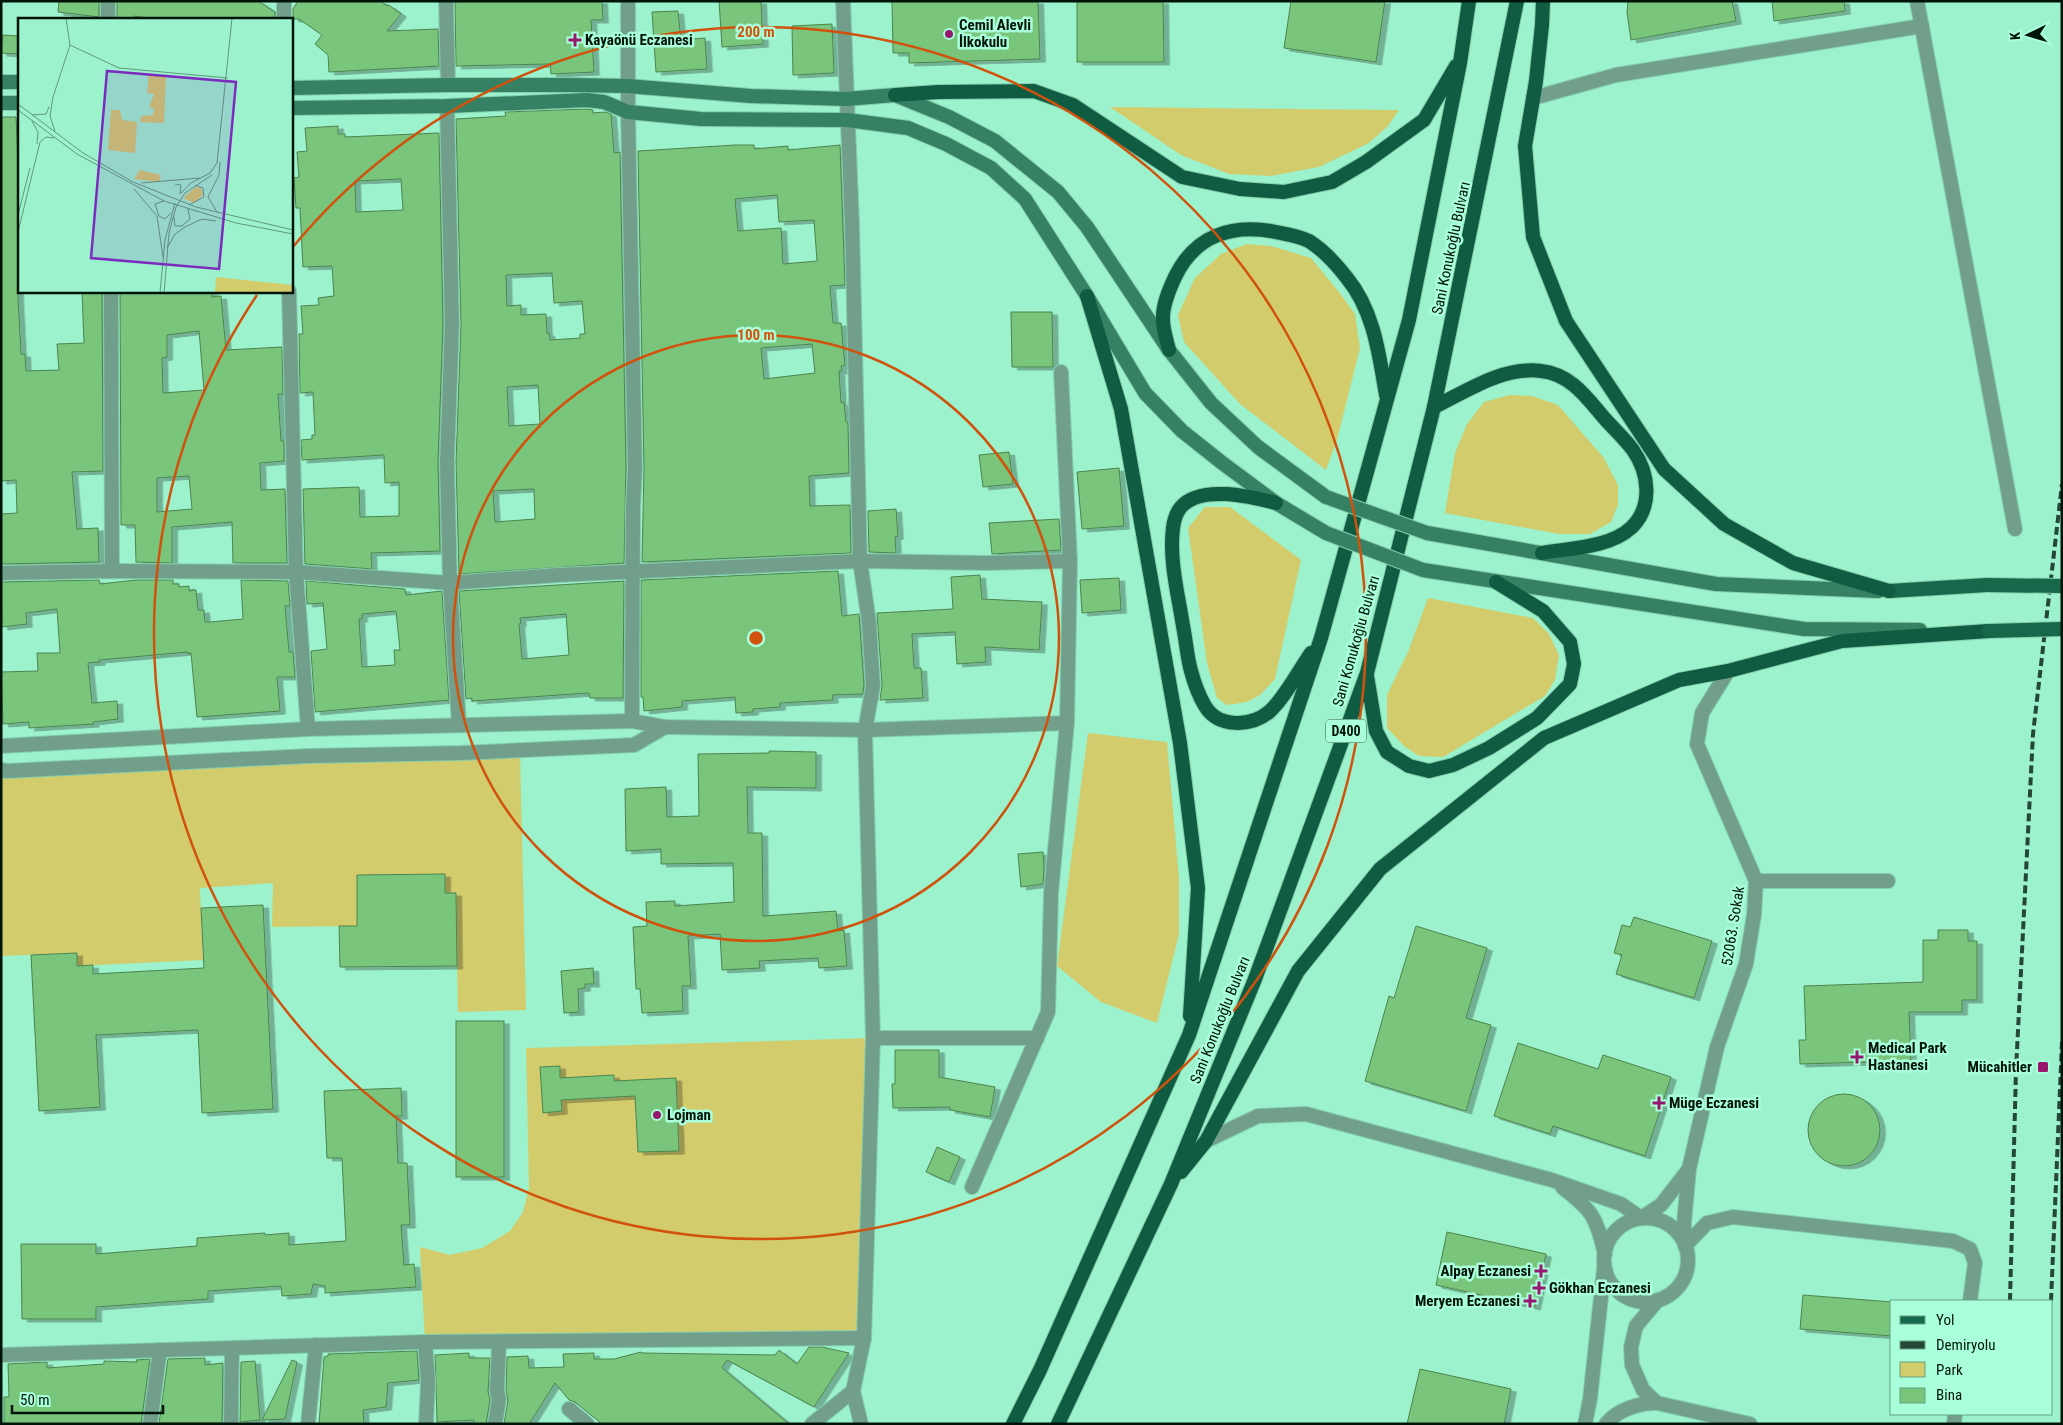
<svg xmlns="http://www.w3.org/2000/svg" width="2063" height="1425" font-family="'Roboto Condensed',sans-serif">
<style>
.green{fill:#d3cc6d;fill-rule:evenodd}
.building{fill:#79c57b;stroke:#4c834e;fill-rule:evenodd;filter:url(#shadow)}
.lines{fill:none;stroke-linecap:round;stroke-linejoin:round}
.minor-casing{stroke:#83cead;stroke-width:16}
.tertiary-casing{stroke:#83cead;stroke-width:16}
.secondary-casing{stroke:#83cead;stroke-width:16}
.primary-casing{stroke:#83cead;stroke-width:16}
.trunk-casing{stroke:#83cead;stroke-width:16}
.minor{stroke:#729f8b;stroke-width:14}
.tertiary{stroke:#729f8b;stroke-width:14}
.secondary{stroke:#368164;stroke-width:14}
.primary{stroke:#17674b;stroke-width:14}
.trunk{stroke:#0f5c42;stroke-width:14}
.rail{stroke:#244737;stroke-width:4;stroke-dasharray:8 4;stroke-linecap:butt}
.secondary-bridge-casing{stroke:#83cead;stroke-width:16;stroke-linecap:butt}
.primary-bridge-casing{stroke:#83cead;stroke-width:16;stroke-linecap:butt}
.secondary-bridge{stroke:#368164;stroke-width:14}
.primary-bridge{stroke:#17674b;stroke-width:14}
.ring{fill:none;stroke:#d1520c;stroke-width:2.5}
.poi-dot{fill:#97176f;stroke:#a9ffd9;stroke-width:2}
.labels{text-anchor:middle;stroke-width:5;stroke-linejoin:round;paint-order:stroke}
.shield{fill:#a9ffd9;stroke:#335a48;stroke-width:1}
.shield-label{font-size:14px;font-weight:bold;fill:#00140a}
.poi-label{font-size:15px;font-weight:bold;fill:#00140a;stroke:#a9ffd9;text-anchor:start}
.street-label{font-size:15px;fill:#00140a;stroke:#a9ffd9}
.inset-road{fill:none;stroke:#5e997e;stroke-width:1}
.view{fill:#7b2cbf;fill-opacity:0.15;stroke:#7b2cbf;stroke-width:2.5}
.inset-edge{fill:none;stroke:#00140a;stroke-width:2.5}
.centre{fill:#d1520c;stroke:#a9ffd9;stroke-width:2.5}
.ring-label{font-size:15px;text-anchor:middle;font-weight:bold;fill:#d1520c;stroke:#a9ffd9;stroke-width:5;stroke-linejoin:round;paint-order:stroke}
</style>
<defs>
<filter id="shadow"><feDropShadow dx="5.5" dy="3" stdDeviation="0" flood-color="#0004"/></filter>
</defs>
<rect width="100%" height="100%" fill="#9cf2cc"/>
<g class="green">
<path d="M1110,107L1399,110L1388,126L1369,143L1319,167L1271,176L1229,174L1181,155Z"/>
<path d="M1247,244L1271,246L1311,258L1339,292L1355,314L1360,348L1337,440L1326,470L1240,404L1184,342L1178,315L1195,278L1221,254Z"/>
<path d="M1510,395L1532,396L1558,405L1604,458L1618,485V505L1611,522L1590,534H1559L1445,513L1455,453L1467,424L1484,402Z"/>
<path d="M1205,507H1230L1301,560L1275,679L1260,695L1247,702L1227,705L1217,698L1207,663L1188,528Z"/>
<path d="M1428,598L1533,618L1549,634L1559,655L1555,680L1545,696L1443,757L1419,756L1404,746L1387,728V695L1408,652Z"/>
<path d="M1088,733L1167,742L1179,878V934L1157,1023L1101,1002L1057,966Z"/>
<path d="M520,750L526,1010L458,1012L456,894L445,893V874L357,875V926L272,927L273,883L200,888L203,960L77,966L76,953L1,956V780L7,771Z"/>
<path d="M873,1038L864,1338L425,1342L420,1247L450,1255L482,1248L510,1231L523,1212L529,1188L526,1048ZM559,1066L562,1111L543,1113L540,1067ZM614,1076L615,1098L591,1099L589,1077ZM676,1078L679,1150L638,1152L635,1080Z"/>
</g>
<g class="building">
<path d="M59,1H99V17L58,12Z"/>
<path d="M117,1H258L275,12V19H156L134,16V19H117Z"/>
<path d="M298,1H381L387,6L389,5L401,14L387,31L438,29L439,66L329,72L328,55L315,44L322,35L299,19H293V9Z"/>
<path d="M479,1H602L603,20H591L594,72L551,74L550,64L456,66L455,2Z"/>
<path d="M719,1H761L763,44L722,47Z"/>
<path d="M892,1H1038L1040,59L909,63V53H893Z"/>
<path d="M1077,1H1163L1164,62H1077Z"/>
<path d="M1291,1H1385L1376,62L1284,48Z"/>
<path d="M1628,1H1732L1736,21L1631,40L1627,12Z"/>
<path d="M1772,1H1844L1845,11L1774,21Z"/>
<path d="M678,11L681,40L705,38L707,69L656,72L652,12Z"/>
<path d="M832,24L834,73L793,75L792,26Z"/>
<path d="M3,35L19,36V54L1,53Z"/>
<path d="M587,109L593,110V113L606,112L611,114L614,153L620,152L626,468L624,563L459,574L456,462L461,324L456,119L506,116L505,112ZM552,273L554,303L582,301L585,334H580V338L550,340L549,333H547L546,314L521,315V305L507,306L506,275ZM538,385L540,424L509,426L507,387ZM534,489L535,519L495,522L493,491Z"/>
<path d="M1,117H16L19,181L18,297L21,354H25L26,371L59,370L57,344L84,343L82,291H102L103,471L72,472L77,529L98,528L99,562L1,564V514L17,513L16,480L1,481Z"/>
<path d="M338,126V134H345V137L439,133L443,324L438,462L440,551L371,553L372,569L305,564L303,489L359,487L360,517L399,516V482L385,483L384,455L302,460L301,440L312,439V435H315L313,392L300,393L299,334H303L301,306L319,305L318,298L334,296L332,266L303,267L300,208H296L294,178L299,177L297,152L307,151L305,128ZM401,179L403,210L356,212L355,181Z"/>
<path d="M735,145H754V149L788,146V150L840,145L845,285L830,286L833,323H841L845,365L841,366L842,371H839L841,403L844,402L846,422L848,423L849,473L809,476L810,506L850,505L851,553L642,562L644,468L638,151ZM777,195L779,222L814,220L817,261L783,264L781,228L738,231L735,199ZM812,344L815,373L764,379L761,348Z"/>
<path d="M120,291H212V297L221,296L226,350L282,347L283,394H278L281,441H284V461L260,463L261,490L285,489L287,563H233L232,522L172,527V563L136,562L135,525H121ZM199,331L204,390L163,393L162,358L167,357V335ZM189,476L192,509L157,512V478Z"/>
<path d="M1011,312H1052L1053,367H1012Z"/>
<path d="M1009,452L1013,484L983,487L979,455Z"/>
<path d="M1119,468L1124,526L1082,529L1077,472Z"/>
<path d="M896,509L898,536L895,537L896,553L869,552L868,511Z"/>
<path d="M1059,519L1061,550L992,554L989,523Z"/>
<path d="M838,571L842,616L859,614L864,685L863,694L832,695L833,700L780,703V707L753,709V712L736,713L735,697L682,701V707L644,711L643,697H641V580Z"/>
<path d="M980,575L982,599L1042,602L1039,650L985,647L986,662L957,664L955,632L912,634L914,668H921L923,698L880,700L882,685L877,613L953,609L951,577Z"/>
<path d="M1119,578L1121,610L1082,613L1080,580Z"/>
<path d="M99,580L100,584L136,580H173V584H179V587L189,586V591L196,590L198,610H204L205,622H210L243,619L241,580L288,581L290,606H285L289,652H293L295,677H277L280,711L197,717L191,653L188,654V652L99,660L100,662L88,663L92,703L117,701L118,719L93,722L94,724L29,728V722L3,724L1,672L38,671L37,653H60L57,609L26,613L27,624L2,627L1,582Z"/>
<path d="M306,581L405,589L406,595L442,591L449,700L315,712L311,651L327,649L323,603L307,604ZM396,611L400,650H394L395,665L362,667L359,619H362V614Z"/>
<path d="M624,581L623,698H590L589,693L472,701V698L466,699L459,591ZM566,614L569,655L522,659L519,624L521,623L520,618Z"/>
<path d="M769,751L816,752V788L747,787L748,833H762L763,916L836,911L838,931L844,930L847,966L819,968L818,958L759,961L760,968L722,970L720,934L688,936L691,986H682L683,1011L642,1013L640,989H636L633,927L647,926L646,902L675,901V906L734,902L733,863L661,864V849L626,851L625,789L666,787L667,817L699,816L698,754L769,753Z"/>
<path d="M1043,852L1044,869L1043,884L1021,887L1018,854Z"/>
<path d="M445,874V893H456L457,966L340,967L339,926H357V875Z"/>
<path d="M263,905L273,1109L202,1113L198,1030L96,1035L100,1107L39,1111L31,955L77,953V966L93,965V974L204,968L201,908Z"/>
<path d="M1634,917L1712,941L1694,998L1616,974L1622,955L1614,953L1622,925L1630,927Z"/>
<path d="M1416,926L1487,948L1466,1018L1491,1025L1466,1111L1365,1081L1389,996L1394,998Z"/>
<path d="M1938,930H1968V941H1977V1000H1962V1012H1909L1911,1063L1870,1065V1062L1800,1064L1799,1040H1806L1804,986L1923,982V940H1938Z"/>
<path d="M593,968L594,984H585V988L578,989L579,1012L564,1013L561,971Z"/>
<rect x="456" y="1021" width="48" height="156"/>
<path d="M1518,1043L1598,1069L1603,1055L1671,1077L1645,1156L1553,1126L1550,1134L1494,1116Z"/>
<path d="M895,1050H939V1077L995,1087L990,1117L950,1110V1107L893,1108L892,1084H895Z"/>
<path d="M560,1066V1078L614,1075V1081L676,1078L679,1151L638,1152L635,1096L561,1100L562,1111L543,1113L540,1067Z"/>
<path d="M401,1088L402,1116H396L398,1163H407L410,1225H401L404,1265L414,1264L416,1287L325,1293V1286L313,1284L311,1294L282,1296L281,1286L208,1291V1299L96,1307V1319H22L21,1244H96V1254L197,1246V1238L265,1233V1235L289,1233V1245L346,1241L342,1158H327L324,1091Z"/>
<circle cx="1844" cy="1130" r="36"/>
<path d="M937,1147L960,1157L949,1182L926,1172Z"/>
<path d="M1447,1232L1546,1254L1535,1307L1436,1285Z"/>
<path d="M1803,1295L1892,1302V1336L1800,1329Z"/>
<path d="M809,1347H822L849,1353L814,1407L727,1360L722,1368L789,1424H602L575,1402L569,1400L555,1383L529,1424H504L508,1400L506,1391L507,1357L528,1356L529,1368L564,1367L563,1354L594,1353V1359H614L641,1352L642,1353L775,1355L779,1350L797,1364Z"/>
<path d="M417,1351L419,1380L388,1383L386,1407L363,1410L364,1424H319L324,1357L328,1356V1354Z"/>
<path d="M469,1353V1358H490L488,1392L490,1400L486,1424H474V1420L437,1422L435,1355Z"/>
<path d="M205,1358V1365L223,1363L222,1423H159L168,1359Z"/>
<path d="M150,1359L141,1424H4V1397H9L8,1364L47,1362V1368L104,1364V1361L137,1362L136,1360Z"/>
<path d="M292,1360L297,1362L285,1419L262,1420Z"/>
<path d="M255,1361L260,1420L240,1422L241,1362Z"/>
<path d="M1420,1369L1511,1389L1504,1424H1407Z"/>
</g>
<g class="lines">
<defs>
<g id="minor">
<path d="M108,1V19"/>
<path d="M446,1L448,85"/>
<path d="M843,1L852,224L860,561L869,622L873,686L865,730L873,1038L864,1338L853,1391L861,1424"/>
<path d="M1917,1L2015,529"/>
<path d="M284,19V1"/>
<path d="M1533,98L1616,75L1922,26"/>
<path d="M447,106L452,324L447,462L450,583L459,725"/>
<path d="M628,112L635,468L633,508L632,721"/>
<path d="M111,291L112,571"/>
<path d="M289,291L296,572L308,729"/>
<path d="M1,573L112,571L296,572L450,583L558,575L860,561L986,563L1070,561"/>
<path d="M1,746L308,729L632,721L665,727L865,730L1067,723"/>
<path d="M1,770L7,771L308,756L461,753L634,745L665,727"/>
<path d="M1756,881H1888"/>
<path d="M873,1038H1037"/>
<path d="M1689,1169L1717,1047L1746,964L1754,915L1756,881L1697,744L1702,713L1728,671"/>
<path d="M972,1187L1048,1012L1051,893L1067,723L1070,561L1061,372"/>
<path d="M1685,1246L1707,1223L1733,1217L1953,1241L1970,1249L1975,1263L1970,1301"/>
<path d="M425,1342L428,1381L426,1424"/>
<path d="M1,1355L425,1342L864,1338"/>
<path d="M1657,1403L1750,1424"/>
<path d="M569,1409L587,1424"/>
<path d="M150,1424L160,1350"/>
<path d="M231,1424L232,1348"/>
<path d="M308,1424L316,1345"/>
<path d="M495,1424L499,1399L497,1392L499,1342"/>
<path d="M812,1424L853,1391"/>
<path d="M1954,1424L1955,1414"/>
</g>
<g id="tertiary">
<path d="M628,1V112"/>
<path d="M1206,1141L1258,1116L1306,1114L1552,1180L1621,1204L1641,1218L1661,1205L1689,1169"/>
<path d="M1563,1188C1593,1211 1596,1217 1605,1254"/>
<circle cx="1646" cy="1260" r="42"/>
<path d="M1685,1245L1684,1223L1689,1169"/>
<path d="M1657,1301L1636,1326L1631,1347L1632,1365L1643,1390L1657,1403"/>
<path d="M1585,1424L1590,1399L1604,1269"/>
<path d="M1606,1424C1618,1409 1640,1403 1657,1403"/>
</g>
<g id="secondary">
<path d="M1,82H19"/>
<path d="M291,88L448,85H571L627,86L751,96L846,99L895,95L949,117L995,141L1058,192L1087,227L1169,350L1211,403L1258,447L1326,497"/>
<path d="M1,103H19"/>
<path d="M291,108L447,106L587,100L604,102L628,112L701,119L847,120L908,128L946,144L991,168L1025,199L1087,296L1145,393L1182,431L1221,462L1276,503L1326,533"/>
<path d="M1427,533L1716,584L1878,591"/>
<path d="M1423,570L1804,629L1920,630"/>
</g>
<path id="primary" d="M1889,591L1987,585"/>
<g id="trunk">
<path d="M1543,1L1542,25L1536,81L1525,146L1533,237L1566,321L1664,469L1724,524L1793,563L1889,591"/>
<path d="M895,95L938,92L1034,91L1073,105L1182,177L1240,189L1284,192L1332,182L1366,162L1424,120L1456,66"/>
<path d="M1087,296L1121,409L1180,743L1198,888L1190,1016"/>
<path d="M1169,350C1167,341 1163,330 1163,320C1162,306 1169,290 1175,277C1195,235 1233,223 1276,232C1287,234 1299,236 1309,241C1323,250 1337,265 1347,278C1374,311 1379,354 1386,395"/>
<path d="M1434,407C1467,391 1503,366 1541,371C1571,374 1587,398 1605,419C1614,429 1625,439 1633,450C1649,473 1653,506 1632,527C1610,548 1570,548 1542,553"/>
<path d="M1276,503C1252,497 1201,484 1181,507C1176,513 1174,520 1173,528C1169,560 1178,594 1183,626C1186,640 1187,657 1191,671C1194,682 1199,696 1205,706C1218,728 1251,727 1269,712C1284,699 1299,670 1311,653"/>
<path d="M1367,676L1376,731L1387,752L1409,766L1429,771L1453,765L1489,748L1537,718L1570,684L1574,664L1570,642L1543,611L1496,582"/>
<path d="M1181,1172L1206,1141L1298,971L1380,869L1544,738L1679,680L1728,671L1842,641L1989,631"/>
<path d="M1013,1424L1040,1370L1189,1035L1321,638L1409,320L1460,63L1469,1"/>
<path d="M1058,1424L1171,1184L1255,979L1367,673L1434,407L1517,1"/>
</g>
</defs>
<use href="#minor" class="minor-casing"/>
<use href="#tertiary" class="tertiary-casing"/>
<use href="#secondary" class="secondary-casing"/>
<use href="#primary" class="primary-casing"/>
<use href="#trunk" class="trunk-casing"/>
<use href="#minor" class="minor"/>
<use href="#tertiary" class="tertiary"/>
<use href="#secondary" class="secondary"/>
<use href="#primary" class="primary"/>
<use href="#trunk" class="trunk"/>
<g class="rail">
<path d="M2010,1301L2016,1070L2033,734L2062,484"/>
<path d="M2051,1301L2062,1042"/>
</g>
<defs>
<g id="secondary-bridge">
<path d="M1326,497L1427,533"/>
<path d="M1326,533L1423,570"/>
</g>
<g id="primary-bridge">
<path d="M1987,585L2062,586"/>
<path d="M1989,631L2062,629"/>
</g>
</defs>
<use href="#secondary-bridge" class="secondary-bridge-casing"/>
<use href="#primary-bridge" class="primary-bridge-casing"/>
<use href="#secondary-bridge" class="secondary-bridge"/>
<use href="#primary-bridge" class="primary-bridge"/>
</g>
<g class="ring">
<circle cx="756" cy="638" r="303"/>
<path d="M292 248A606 606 0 1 1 257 295"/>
</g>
<g class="poi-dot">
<circle cx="949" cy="34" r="5"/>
<path d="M572.5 32.5h5v5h5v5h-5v5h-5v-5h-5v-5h5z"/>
<path d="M1854.5 1049.5h5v5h5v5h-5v5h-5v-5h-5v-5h5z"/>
<rect x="2037" y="1061" width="12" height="12" rx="2.5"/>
<path d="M1656.5 1095.5h5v5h5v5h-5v5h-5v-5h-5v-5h5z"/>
<circle cx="657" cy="1115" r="5"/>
<path d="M1538.5 1263.5h5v5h5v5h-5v5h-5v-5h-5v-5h5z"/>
<path d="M1536.5 1280.5h5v5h5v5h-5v5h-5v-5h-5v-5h5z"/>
<path d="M1527.5 1293.5h5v5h5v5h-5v5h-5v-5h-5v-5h5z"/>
</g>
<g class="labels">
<rect class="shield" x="1326" y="719.5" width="40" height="23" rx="4"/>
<g class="shield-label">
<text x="1346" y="736">D400</text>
</g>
<g class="poi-label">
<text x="959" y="30">Cemil Alevli<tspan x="959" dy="17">İlkokulu</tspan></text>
<text x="585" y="45">Kayaönü Eczanesi</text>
<text x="1868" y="1053">Medical Park<tspan x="1868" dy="17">Hastanesi</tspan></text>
<text x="2032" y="1072" text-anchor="end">Mücahitler</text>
<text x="1669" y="1108">Müge Eczanesi</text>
<text x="667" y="1120">Lojman</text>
<text x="1531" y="1276" text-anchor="end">Alpay Eczanesi</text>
<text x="1549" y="1293">Gökhan Eczanesi</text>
<text x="1520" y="1306" text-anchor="end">Meryem Eczanesi</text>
</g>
<g class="street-label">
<text transform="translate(1451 248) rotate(-78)" y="5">Sani Konukoğlu Bulvarı</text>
<text transform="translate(1356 641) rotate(-74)" y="5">Sani Konukoğlu Bulvarı</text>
<text transform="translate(1733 926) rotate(-81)" y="5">52063. Sokak</text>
<text transform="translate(1220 1020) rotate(-68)" y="5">Sani Konukoğlu Bulvarı</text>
</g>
</g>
<g transform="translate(18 18)">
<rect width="275" height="275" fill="#9cf2cc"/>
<path d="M131,55L148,59L146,105L122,104L123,98L135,97L136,90L131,89L136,76L129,75ZM93,92H102L104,102L119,104L117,135L90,132ZM122,152L143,157L141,164L116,161ZM178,169L183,170L185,177L176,185L165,180ZM198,259L275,267V275L197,274Z" fill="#d3cc6d"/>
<path class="inset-road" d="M52,27L101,50L210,60M0,86L65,135L115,164L178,189L275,212M0,92L59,136L146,183L218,205L275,216M14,97L28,96L31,89M14,103L20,114L19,126M37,113L32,98L35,79L52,27L48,0M123,165L182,160M157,166L163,167L162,176M116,171L139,198L145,239M162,176L173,165L192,155L199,145L214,0M146,183L137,186L141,198L147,201L153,195M171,187L186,179L185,170L177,167M199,194L190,179L201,157L202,144M0,197L12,150M156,199L157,208H164L172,201L170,191M0,214L22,124L28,119L36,120M149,230L157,216L167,209L184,201L198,203M142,275L147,222L157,185M146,275L151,215L158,189L167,175L194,157"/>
<path class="view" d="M89,53L218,64L201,251L73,240Z"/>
<rect width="275" height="275" class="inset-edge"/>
</g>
<circle cx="756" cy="638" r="8" class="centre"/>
<g class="ring-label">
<text x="756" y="37">200 m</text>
<text x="756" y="340">100 m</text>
</g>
<rect width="2063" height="1425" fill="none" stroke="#00140a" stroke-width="5"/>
<rect x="1890" y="1300" width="162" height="115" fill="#a9ffd9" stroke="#65a186"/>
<rect x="1900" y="1316" width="25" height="8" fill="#17674b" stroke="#65a186"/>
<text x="1936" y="1325" font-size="15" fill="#00140a">Yol</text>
<rect x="1900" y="1341" width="25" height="8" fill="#244737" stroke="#65a186"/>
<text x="1936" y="1350" font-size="15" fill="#00140a">Demiryolu</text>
<rect x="1900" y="1362" width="25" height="15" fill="#d3cc6d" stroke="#65a186"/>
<text x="1936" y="1375" font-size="15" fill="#00140a">Park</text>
<rect x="1900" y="1388" width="25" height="15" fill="#79c57b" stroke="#65a186"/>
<text x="1936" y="1400" font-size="15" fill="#00140a">Bina</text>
<g transform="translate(2028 35) rotate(265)" stroke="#a9ffd9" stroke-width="4" paint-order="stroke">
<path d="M0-4L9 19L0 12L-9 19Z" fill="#00140a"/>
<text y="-8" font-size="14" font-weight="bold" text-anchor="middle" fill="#00140a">K</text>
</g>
<path d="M12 1405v8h151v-8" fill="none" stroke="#00140a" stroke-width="2.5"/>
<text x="20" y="1405" font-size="15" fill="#00140a" stroke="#a9ffd9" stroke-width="4" paint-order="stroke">50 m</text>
</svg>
